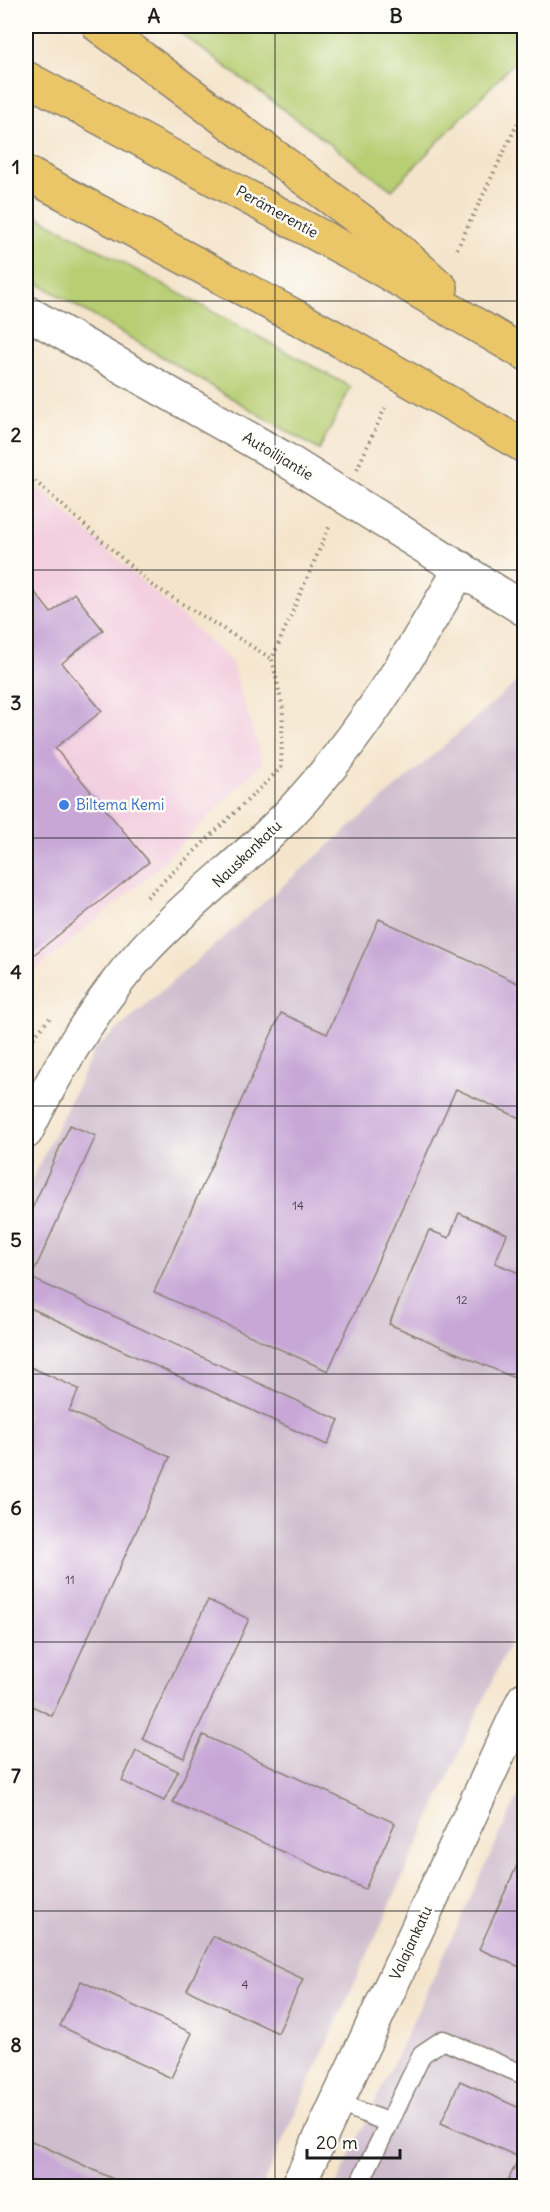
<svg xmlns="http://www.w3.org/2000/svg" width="550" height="2212" font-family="Delius,sans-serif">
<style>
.built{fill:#f3cfdf}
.industrial{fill:#cfbdce}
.green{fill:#b7ce73;stroke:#6a7548;stroke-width:1.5}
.building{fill:#c8a7d7}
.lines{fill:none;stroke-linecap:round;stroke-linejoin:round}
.service-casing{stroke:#888074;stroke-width:21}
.minor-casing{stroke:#888074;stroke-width:36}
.motorway-casing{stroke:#888074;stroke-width:36}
.path{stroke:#888074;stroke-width:4;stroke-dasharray:1.5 4.5;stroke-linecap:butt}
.service{stroke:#fff;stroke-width:18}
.minor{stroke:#fff;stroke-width:33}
.motorway{stroke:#ebc669;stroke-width:33}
.grid{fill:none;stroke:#1c1c1c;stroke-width:1.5;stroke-opacity:0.55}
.shop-dot{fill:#3f7fe0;stroke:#fdfcf7;stroke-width:2}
.labels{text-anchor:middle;stroke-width:5;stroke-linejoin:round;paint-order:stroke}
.number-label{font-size:12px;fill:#473f4b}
.street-label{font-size:15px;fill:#1c1c1c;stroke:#fdfcf7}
.shop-label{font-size:15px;fill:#366cbe;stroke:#fdfcf7;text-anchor:start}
.neatline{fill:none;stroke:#1c1c1c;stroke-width:2}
.grid-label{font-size:20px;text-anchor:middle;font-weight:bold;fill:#1c1c1c}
</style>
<rect width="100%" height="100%" fill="#fdfcf7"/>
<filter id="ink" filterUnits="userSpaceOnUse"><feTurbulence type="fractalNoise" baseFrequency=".0167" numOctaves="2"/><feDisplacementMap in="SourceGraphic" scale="12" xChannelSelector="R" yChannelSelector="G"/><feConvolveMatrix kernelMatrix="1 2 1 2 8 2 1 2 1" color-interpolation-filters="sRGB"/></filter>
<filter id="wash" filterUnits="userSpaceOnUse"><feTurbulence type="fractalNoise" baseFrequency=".008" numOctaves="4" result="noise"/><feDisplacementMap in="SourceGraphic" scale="24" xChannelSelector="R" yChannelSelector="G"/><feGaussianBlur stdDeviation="1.35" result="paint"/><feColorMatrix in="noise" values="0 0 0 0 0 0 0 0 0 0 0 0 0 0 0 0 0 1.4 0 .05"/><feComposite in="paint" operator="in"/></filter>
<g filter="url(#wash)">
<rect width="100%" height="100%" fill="#f4e4cb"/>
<path class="built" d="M26,477L231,661L263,762L147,878L26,978Z"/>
<g class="industrial">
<path d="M524,676V1611L262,2186H26V1193L94,1050Z"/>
<path d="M524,1783V2186H336Z"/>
</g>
<g class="green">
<path d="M171,26H524V52L392,190Z"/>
<path d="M26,210L351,387L319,450L26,276Z"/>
</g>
<g id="blocks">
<g class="building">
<path d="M26,581L51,613L74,593L103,630L62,663L102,711L55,748L149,862L26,961Z"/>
<path d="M379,919L524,986V1120L456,1089L328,1371L154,1292L281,1013L327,1034Z"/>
<path d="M70,1125L96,1136L31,1278L339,1420L327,1445L26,1306V1222Z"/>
<path d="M459,1213L507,1234L495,1263L524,1275V1382L389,1324L429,1230L449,1238Z"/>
<path d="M26,1365L79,1389L69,1411L170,1457L52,1716L26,1703Z"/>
<path d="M208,1600L249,1619L184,1758L142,1739Z"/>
<path d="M203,1735L395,1823L365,1889L173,1802Z"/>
<path d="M136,1751L178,1771L164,1801L122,1781Z"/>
<path d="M524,1850V1969L479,1949Z"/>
<path d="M213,1936L303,1979L278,2033L187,1990Z"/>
<path d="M81,1981L192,2033L171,2078L60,2026Z"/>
<path d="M460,2081L524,2110V2186L507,2183L519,2157L441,2123Z"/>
<path d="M32,2141L128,2186H26V2154Z"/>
</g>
</g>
</g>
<g filter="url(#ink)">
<use href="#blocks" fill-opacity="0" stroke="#888074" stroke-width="1.5"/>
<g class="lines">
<defs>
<g id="service">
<path d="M337,2102L389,2123L422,2054L443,2040L524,2075"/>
<path d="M358,2186L389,2123"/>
</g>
<g id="minor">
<path d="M26,312L283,458L524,609"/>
<path d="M26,1132C58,1067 95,1004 144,950C196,894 261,849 311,790C370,722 416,645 461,568"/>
<path d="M298,2186L524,1699"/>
</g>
<g id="motorway">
<path d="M99,26L390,242L441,288"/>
<path d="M26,78L374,265L524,353"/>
<path d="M26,173L345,343L524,446"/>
</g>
</defs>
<use href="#service" class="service-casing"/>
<use href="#minor" class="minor-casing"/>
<use href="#motorway" class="motorway-casing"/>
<g class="path">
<path d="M457,249L524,110"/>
<path d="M357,469L385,408"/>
<path d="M26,473L152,585L272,659"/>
<path d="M147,897L281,768L283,709L272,659L330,525"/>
<path d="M26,1047L52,1015"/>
</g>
<use href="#service" class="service"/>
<use href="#minor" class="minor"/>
<use href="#motorway" class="motorway"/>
</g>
</g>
<path class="grid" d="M275,26V2186M26,301H524M26,570H524M26,838H524M26,1106H524M26,1374H524M26,1642H524M26,1911H524"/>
<circle class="shop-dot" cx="64" cy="805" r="6"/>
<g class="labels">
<g class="number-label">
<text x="298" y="1210">14</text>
<text x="462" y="1304">12</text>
<text x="70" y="1584">11</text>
<text x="245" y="1989">4</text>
</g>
<g class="street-label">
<text transform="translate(277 212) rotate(29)" y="5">Perämerentie</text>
<text transform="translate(278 456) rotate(31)" y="5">Autoilijantie</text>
<text transform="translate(247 854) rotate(-44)" y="5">Nauskankatu</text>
<text transform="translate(411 1943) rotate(-65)" y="5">Valajankatu</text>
</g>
<g class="shop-label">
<text x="76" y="810">Biltema Kemi</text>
</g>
</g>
<rect width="550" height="2212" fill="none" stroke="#fdfcf7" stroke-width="66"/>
<path d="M307 2149v9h93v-9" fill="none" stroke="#1c1c1c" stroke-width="3"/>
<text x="316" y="2149" font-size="18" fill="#1c1c1c" stroke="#fdfcf7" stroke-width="4.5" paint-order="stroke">20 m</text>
<rect x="33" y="33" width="484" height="2146" class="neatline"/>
<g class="grid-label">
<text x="154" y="23">A</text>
<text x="396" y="23">B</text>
<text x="16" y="174">1</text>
<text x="16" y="442">2</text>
<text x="16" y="710">3</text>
<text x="16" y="979">4</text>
<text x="16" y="1247">5</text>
<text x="16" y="1515">6</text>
<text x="16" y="1783">7</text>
<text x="16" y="2052">8</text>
</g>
</svg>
